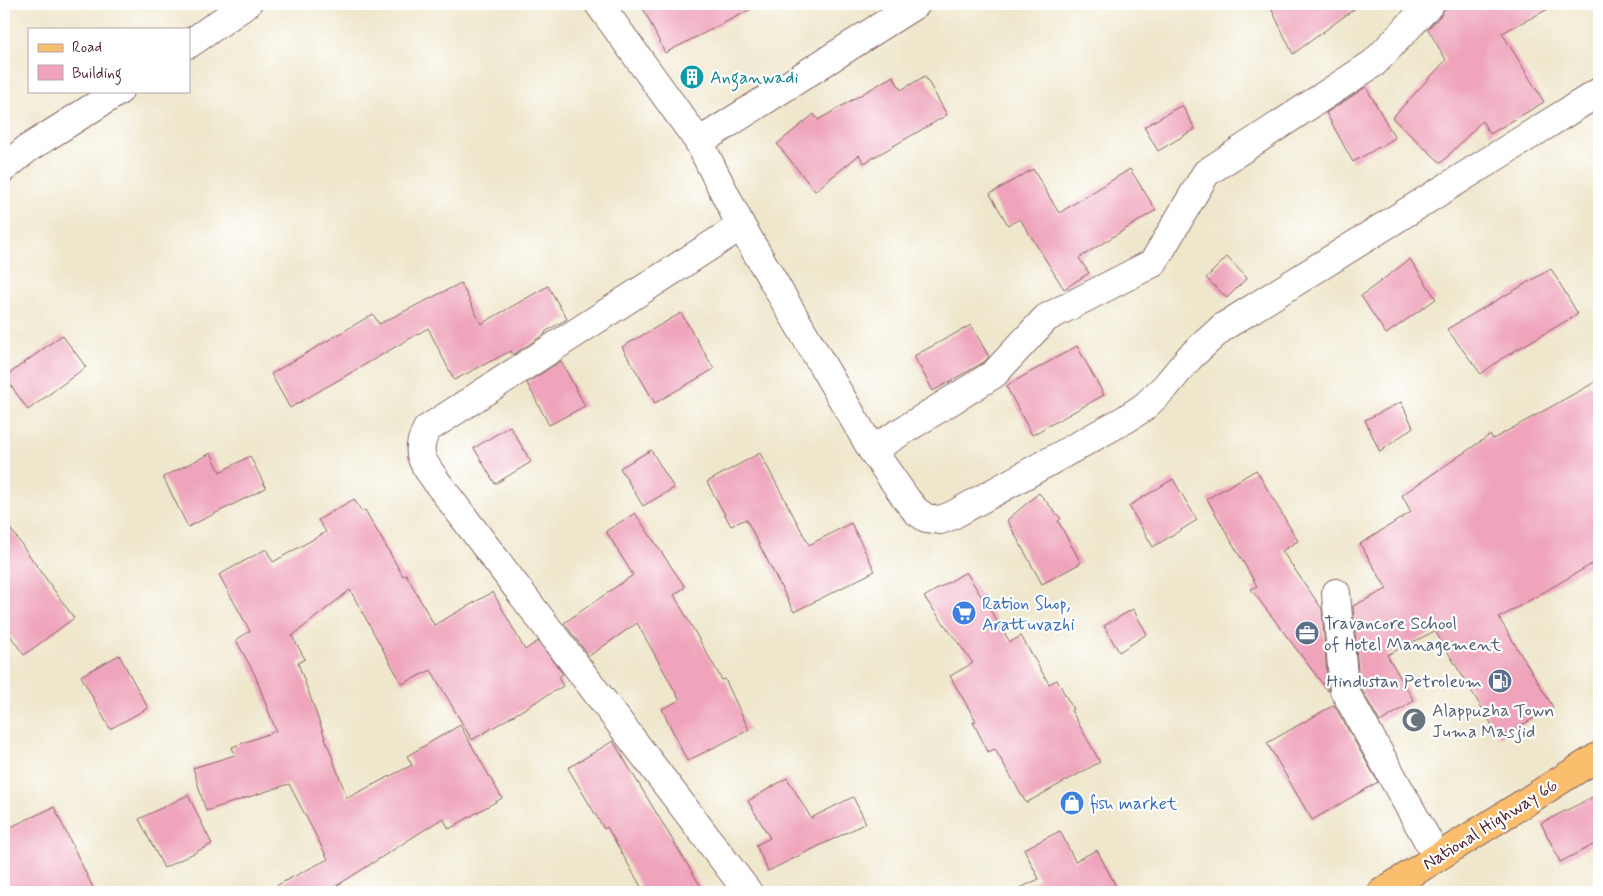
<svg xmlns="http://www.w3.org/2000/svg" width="1603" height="896" font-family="Mynerve,sans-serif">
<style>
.building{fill:#efa4bc}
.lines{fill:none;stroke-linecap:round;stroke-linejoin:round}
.street-casing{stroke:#846563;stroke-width:30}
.primary-casing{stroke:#846563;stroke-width:30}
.street{stroke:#fff;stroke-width:28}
.primary{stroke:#fabe6d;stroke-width:28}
.labels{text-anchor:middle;stroke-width:4.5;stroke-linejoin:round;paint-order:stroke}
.culture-label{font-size:18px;fill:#0d838f;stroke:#fff;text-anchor:start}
.shop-label{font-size:18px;fill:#366cbe;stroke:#fff;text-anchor:start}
.service-label{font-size:18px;fill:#4e5e75;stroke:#fff;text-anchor:start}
.worship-label{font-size:18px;fill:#5b616d;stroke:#fff;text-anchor:start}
.street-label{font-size:18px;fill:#4a1f2b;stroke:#fff}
</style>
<rect width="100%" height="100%" fill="#fff"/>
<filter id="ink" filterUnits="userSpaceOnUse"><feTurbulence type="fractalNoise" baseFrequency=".02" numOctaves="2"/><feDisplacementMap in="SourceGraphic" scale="10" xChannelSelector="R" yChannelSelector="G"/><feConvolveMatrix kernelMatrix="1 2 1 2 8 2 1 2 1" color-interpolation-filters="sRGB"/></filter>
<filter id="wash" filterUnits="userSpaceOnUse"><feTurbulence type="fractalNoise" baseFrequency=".0096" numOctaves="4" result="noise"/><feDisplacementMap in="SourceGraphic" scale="20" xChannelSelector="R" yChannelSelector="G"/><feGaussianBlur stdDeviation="1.12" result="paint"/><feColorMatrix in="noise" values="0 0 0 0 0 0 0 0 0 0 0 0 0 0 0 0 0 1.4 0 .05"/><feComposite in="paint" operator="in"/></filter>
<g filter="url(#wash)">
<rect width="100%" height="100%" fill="#efe7cc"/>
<g id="blocks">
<g class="building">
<path d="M641,4H761L665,53Z"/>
<path d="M1269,4H1361L1293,54Z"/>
<path d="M1452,4H1558L1502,33L1544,102L1490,134L1482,121L1441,163L1392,118L1446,60L1428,29L1441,15L1445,7Z"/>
<path d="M893,76L901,90L925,76L947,115L864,163L859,155L815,191L777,144L814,114L818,120Z"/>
<path d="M1366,87L1395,138L1353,162L1326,113Z"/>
<path d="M1182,105L1195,129L1158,151L1144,127Z"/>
<path d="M1033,169L1059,213L1130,169L1156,210L1079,258L1089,273L1064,289L1020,219L1008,225L990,194Z"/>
<path d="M1227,257L1247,278L1227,298L1206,278Z"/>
<path d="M1410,259L1436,299L1386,334L1361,296Z"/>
<path d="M1551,269L1578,314L1501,359L1481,374L1447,329Z"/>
<path d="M461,283L481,324L548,286L567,319L545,332L546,333L513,355L511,351L454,380L428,328L290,408L271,374L373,314L379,324Z"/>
<path d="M681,313L714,369L655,403L622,347Z"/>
<path d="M971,325L989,357L984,362L970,370L933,391L914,356Z"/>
<path d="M62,335L86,367L28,410L5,377Z"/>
<path d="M1077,346L1104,395L1032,435L1006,386Z"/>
<path d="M561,361L585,406L549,425L527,383Z"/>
<path d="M1599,380V560L1499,618L1553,707L1500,738L1435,631L1387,655L1414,701L1380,722L1359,685L1353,606L1387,589L1360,544L1411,512L1402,495L1490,435L1493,439Z"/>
<path d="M1401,402L1413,427L1380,452L1365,420Z"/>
<path d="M510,426L531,462L495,484L474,448Z"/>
<path d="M651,450L674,488L643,506L620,468Z"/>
<path d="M211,453L220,472L250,456L266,488L188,527L163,477Z"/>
<path d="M760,453L809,545L851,523L875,571L794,612L746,519L731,526L707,482Z"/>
<path d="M1256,470L1298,541L1282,551L1322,609L1328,691L1251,589L1257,586L1207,499Z"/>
<path d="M1173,479L1197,520L1153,547L1129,506Z"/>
<path d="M1039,493L1061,519L1058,521L1081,563L1042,584L1007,520Z"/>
<path d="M354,499L362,512L365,510L403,576L406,574L434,625L493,592L525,650L538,641L563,674L558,678L563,686L472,740L431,670L402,684L350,590L292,636L305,659L298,663L347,798L412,765L407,756L460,725L502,798L449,829L443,818L327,892H264L328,859L289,784L206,811L193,768L235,755L232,747L276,731L255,675L236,640L250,631L219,575L266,549L273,562L326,532L318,520Z"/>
<path d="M635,513L685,587L674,595L722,680L725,679L749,730L687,761L662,709L680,700L637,623L589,656L564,623L633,575L606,531Z"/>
<path d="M4,520L74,618L24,655L4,627Z"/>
<path d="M966,572L1010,642L1021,636L1049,684L1057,680L1073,709L1071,710L1100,762L1026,803L995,749L988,752L973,722L976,721L950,676L973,663L924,597Z"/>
<path d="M1133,609L1147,634L1119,652L1104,626Z"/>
<path d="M119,655L148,708L110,729L81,676Z"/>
<path d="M1334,705L1378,782L1312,820L1267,743Z"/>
<path d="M613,741L704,892H644L607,827L604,829L568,768Z"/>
<path d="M787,778L811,818L853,797L866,823L768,871L756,845L770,838L748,801Z"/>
<path d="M1599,794V842L1560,862L1541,823Z"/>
<path d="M188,795L212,844L164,868L139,819Z"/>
<path d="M54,807L95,892H4V830Z"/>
<path d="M1060,831L1075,861L1097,850L1119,892H1012L1039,879L1024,849Z"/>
</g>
</g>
</g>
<g filter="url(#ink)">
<use href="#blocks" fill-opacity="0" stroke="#846563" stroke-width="1"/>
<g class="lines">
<defs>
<g id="street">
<path d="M599,4L699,142L741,226L427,429C413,455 424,463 439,485L748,892"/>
<path d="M189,44L247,4"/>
<path d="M699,142L916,4"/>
<path d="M4,168L27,149L119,91"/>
<path d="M741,226L872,450L907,500L916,511L926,518L940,520L951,516L1126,419L1144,407L1165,387L1190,357L1223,327L1599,92"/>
<path d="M872,450L994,374L1046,318L1153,263L1206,173L1374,63L1430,4"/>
<path d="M1336,593L1344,690L1437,857"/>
</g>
<path id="primary" d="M1382,892L1599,756"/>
</defs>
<use href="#street" class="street-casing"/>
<use href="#primary" class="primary-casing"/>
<use href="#street" class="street"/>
<use href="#primary" class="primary"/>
</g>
</g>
<defs>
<symbol id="building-disc" viewBox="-11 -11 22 22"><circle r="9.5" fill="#0f9aa8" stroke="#fff"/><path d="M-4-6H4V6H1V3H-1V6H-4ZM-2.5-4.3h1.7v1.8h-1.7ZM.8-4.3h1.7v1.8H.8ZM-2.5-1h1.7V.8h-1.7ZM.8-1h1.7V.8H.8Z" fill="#fff"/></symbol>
<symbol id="supermarket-disc" viewBox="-11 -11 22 22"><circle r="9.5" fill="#3f7fe0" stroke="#fff"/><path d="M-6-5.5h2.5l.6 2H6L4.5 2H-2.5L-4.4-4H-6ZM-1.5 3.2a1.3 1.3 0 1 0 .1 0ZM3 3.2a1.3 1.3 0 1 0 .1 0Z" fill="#fff"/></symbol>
<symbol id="office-disc" viewBox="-11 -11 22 22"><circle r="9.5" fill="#5c6f8a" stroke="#fff"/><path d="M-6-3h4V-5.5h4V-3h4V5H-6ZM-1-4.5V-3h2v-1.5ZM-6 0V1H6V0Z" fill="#fff"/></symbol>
<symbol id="fuel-disc" viewBox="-11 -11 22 22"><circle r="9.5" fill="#5c6f8a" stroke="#fff"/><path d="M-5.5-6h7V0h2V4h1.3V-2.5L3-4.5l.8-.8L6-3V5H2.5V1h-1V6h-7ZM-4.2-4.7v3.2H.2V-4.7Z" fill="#fff"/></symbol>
<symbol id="mosque-disc" viewBox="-11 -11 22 22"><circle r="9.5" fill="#6b7280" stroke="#fff"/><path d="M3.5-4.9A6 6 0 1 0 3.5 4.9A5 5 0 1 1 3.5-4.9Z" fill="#fff"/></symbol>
<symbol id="shop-disc" viewBox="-11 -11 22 22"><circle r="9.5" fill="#3f7fe0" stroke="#fff"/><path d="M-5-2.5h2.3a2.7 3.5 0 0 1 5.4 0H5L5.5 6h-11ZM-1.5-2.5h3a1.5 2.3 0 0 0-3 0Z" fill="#fff"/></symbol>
</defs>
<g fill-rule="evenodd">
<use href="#building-disc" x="678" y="63" width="28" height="28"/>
<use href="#supermarket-disc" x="950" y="599" width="28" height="28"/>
<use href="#office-disc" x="1293" y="619" width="28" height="28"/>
<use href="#fuel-disc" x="1486" y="667" width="28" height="28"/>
<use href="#mosque-disc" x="1400" y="706" width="28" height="28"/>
<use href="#shop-disc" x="1058" y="789" width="28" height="28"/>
</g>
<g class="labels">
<g class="culture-label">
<text x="710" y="83">Anganwadi</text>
</g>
<g class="shop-label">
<text x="982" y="609">Ration Shop,<tspan x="982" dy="21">Arattuvazhi</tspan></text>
<text x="1090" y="809">fish market</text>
</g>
<g class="service-label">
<text x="1324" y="629">Travancore School<tspan x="1324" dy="21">of Hotel Management</tspan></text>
<text x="1482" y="687" text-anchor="end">Hindustan Petroleum</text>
</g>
<g class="worship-label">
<text x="1432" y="716">Alappuzha Town<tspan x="1432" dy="21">Juma Masjid</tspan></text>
</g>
<g class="street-label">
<text transform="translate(1490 824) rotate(-32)" y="6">National Highway 66</text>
</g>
</g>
<rect width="1603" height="896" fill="none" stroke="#fff" stroke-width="20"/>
<rect x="28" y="28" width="162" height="65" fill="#ffffff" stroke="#b7a5aa"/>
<rect x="38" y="44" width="25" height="8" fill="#fabe6d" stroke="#b7a5aa"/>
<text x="72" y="52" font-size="15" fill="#4a1f2b">Road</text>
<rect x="38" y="65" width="25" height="15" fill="#efa4bc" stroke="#b7a5aa"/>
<text x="72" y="78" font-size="15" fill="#4a1f2b">Building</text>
</svg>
